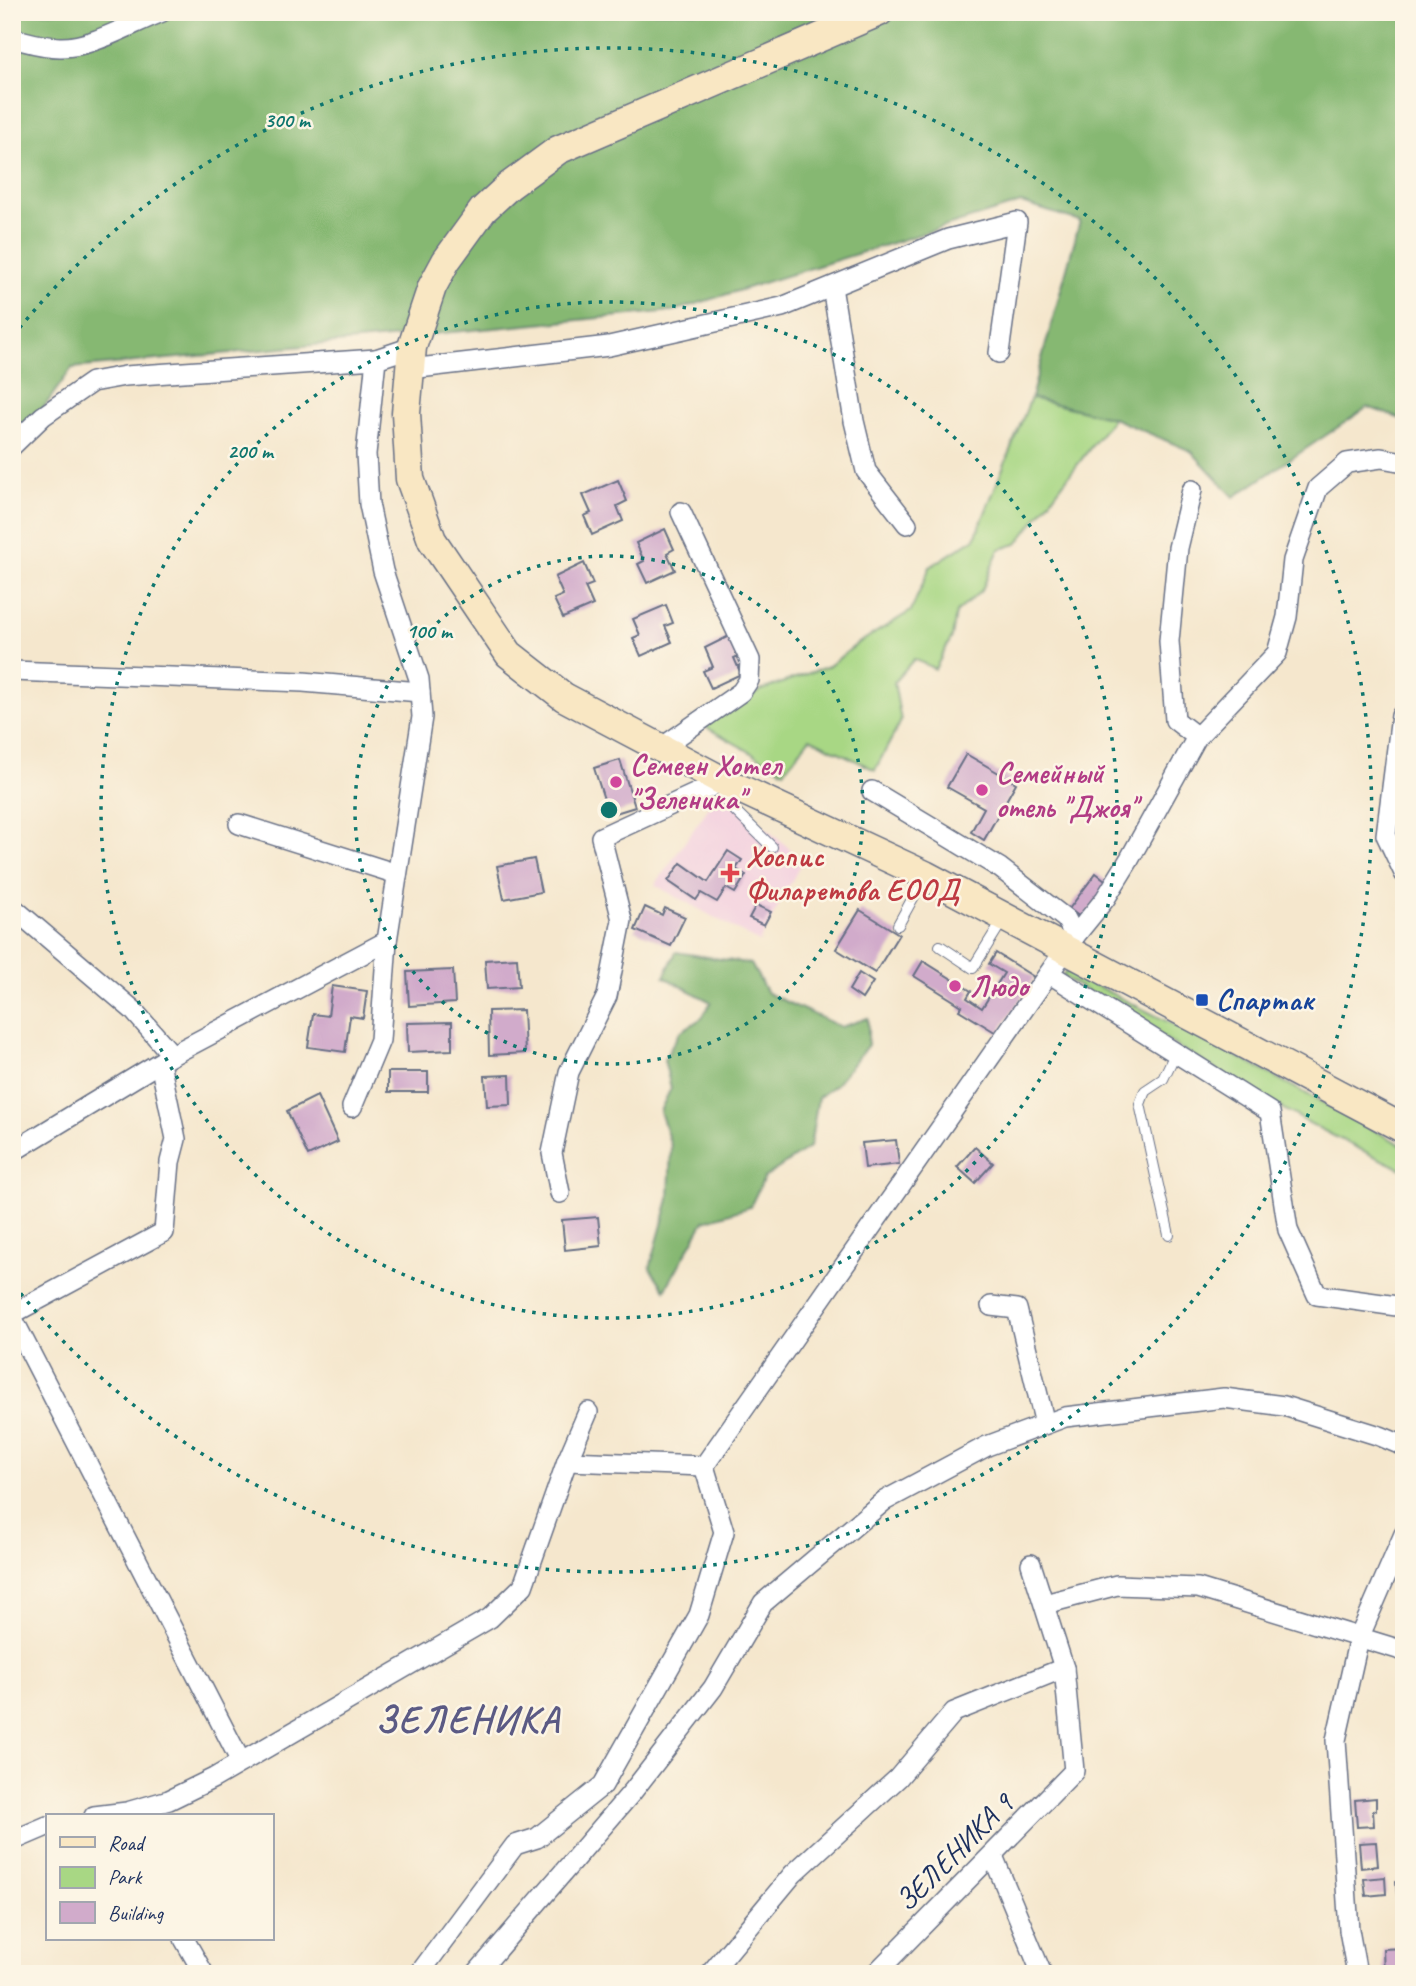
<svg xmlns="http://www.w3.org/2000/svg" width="1416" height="1986" font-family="Caveat,sans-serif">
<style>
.built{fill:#f3cfdf}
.green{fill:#a8d784;stroke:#628371;stroke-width:2}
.forest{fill:#86b872;stroke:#507468;stroke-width:2}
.building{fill:#d1abcb}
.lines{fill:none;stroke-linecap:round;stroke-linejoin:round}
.service-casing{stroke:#676f85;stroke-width:12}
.minor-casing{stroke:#676f85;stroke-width:22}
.secondary-casing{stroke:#676f85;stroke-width:31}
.service{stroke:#fff;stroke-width:10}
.minor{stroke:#fff;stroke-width:19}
.secondary{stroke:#f9e7c3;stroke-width:28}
.ring{fill:none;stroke:#0f766e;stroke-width:3.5;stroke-dasharray:3.5 7}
.hotel-dot{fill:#d1479c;stroke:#fcf5e5;stroke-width:2.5}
.health-dot{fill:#e0444e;stroke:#fcf5e5;stroke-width:2.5}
.transit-dot{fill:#1a4fb4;stroke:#fcf5e5;stroke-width:2.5}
.labels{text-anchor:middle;stroke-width:5;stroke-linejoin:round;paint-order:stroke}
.hotel-label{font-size:30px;font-weight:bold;fill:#b23c85;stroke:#fcf5e5;text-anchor:start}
.health-label{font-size:30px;font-weight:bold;fill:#be3a42;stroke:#fcf5e5;text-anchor:start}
.transit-label{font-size:30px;font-weight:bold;fill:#164399;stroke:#fcf5e5;text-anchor:start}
.street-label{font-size:30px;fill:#1b2f5e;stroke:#fcf5e5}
.district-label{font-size:37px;font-weight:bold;letter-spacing:2px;fill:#5b5a84;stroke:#fcf5e5}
.centre{fill:#0f766e;stroke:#fcf5e5;stroke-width:3.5}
.ring-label{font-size:21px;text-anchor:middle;font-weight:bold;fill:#0f766e;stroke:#fcf5e5;stroke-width:5;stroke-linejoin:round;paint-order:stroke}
</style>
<rect width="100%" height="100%" fill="#fcf5e5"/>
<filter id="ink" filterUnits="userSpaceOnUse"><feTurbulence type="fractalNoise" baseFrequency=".0143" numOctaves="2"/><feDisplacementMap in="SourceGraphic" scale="14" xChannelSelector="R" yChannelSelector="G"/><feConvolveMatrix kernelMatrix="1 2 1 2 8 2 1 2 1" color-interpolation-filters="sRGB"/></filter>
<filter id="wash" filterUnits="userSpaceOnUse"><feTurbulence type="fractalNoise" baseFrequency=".00686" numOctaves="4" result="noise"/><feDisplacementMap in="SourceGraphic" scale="28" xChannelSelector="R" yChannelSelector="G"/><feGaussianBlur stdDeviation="1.57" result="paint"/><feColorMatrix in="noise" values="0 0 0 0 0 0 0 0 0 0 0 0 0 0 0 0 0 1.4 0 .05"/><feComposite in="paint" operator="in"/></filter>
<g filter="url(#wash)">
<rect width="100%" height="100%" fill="#f5e7cd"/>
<path class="built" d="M721,790L803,860L759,942L655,885Z"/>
<g class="green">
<path d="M1031,398L1113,418L1017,544L999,549L982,590L956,613L952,637L935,669L914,659L894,682L901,721L875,770L810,738L784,771L704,726L762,690L829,666L857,644L911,611L930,567L975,538Z"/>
<path d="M1067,971L1236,1056L1404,1146V1170C1284,1116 1174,1044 1062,976Z"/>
</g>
<g class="forest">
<path d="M12,12H1404V420L1368,407L1234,497L1191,451L1113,418L1031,398L1080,221L1021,203L673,311L72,368L12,452Z"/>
<path d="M676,952L751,964L767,993L841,1027L868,1018V1045L836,1084L818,1098L810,1147L764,1178L750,1207L704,1221L665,1290L650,1268L669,1199L671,1146L660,1111L671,1088L664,1060L680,1032L702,1018L711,1002L664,977Z"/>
</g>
<g id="blocks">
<g class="building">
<path d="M618,480L627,501L617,506L623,521L592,535L584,516L591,513L583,495Z"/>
<path d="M665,529L674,549L667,553L675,570L647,583L638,564L644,561L636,543Z"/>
<path d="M584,563L593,584L585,587L593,605L563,618L554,599L563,595L555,577Z"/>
<path d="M666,605L673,623L665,626L672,642L641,656L633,638L640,635L633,619Z"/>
<path d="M731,635L741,655L734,658L741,674L711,688L703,671L713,667L705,648Z"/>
<path d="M966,754L1016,783L984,840L971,832L984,808L947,787Z"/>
<path d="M620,760L635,807L609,815L594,768Z"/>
<path d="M728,851L742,860L736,869L746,875L735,893L726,888L717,902L701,893L696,900L668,881L681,863L708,882Z"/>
<path d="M534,859L541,892L504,899L497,866Z"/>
<path d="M1096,873L1109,883L1083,919L1069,909Z"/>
<path d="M756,905L771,912L764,925L749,918Z"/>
<path d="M645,907L662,915L665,908L685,917L671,946L635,930Z"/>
<path d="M860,910L899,934L875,973L836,949Z"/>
<path d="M996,953L1034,977L998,1034L959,1010L962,1006L914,976L923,961L971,991L967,998L982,1008L1004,973L989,964Z"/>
<path d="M517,958L519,987L487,989L485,960Z"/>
<path d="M453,970L455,1003L409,1006L407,972Z"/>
<path d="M859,973L873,982L862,999L849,990Z"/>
<path d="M332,986L367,991L363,1018L350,1016L345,1052L308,1047L313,1014L328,1016Z"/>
<path d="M523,1010L525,1053L489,1055L488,1011Z"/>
<path d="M452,1022V1050L408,1052L407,1023Z"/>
<rect x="388" y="1072" width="40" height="20"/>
<path d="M510,1075L511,1105L487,1106L485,1076Z"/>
<path d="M317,1096L338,1142L308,1156L287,1111Z"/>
<path d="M896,1140L899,1164L865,1168L862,1143Z"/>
<path d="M975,1147L993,1163L975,1183L957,1167Z"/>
<path d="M598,1217L601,1246L565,1250L562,1220Z"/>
<path d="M1376,1798V1810L1373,1811L1374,1826L1357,1827L1355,1800Z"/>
<path d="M1376,1842L1378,1866L1361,1868L1359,1843Z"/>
<path d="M1385,1877L1386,1894L1366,1896L1364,1879Z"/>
<path d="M1404,1881V1895L1397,1896L1396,1882Z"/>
<path d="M1404,1948V1973L1384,1974L1383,1949Z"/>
</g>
</g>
</g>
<g filter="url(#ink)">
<use href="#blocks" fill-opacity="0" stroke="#676f85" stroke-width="2"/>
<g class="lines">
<defs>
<g id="service">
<path d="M723,785V799L772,847"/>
<path d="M898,925L925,876"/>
<path d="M940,946L973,968L1004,918"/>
<path d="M1169,1235L1140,1104L1145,1091L1163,1079L1175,1054"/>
</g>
<g id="minor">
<path d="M12,38C28,42 43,47 60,47C92,48 132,23 162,12"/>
<path d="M832,287L854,421L866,471L907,524"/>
<path d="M410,369L609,346L782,307L948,239L1017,222L999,353"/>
<path d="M12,446L43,416L92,382L125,376L376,359"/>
<path d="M1192,490L1178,548L1169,641L1175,720L1197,737"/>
<path d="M12,671L303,682L420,692"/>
<path d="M1401,716L1386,835L1404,873"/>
<path d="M661,748L741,692L749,680L750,660L681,512"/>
<path d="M239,824L397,874"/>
<path d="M12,907L133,1010L172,1055"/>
<path d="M1075,936L1105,899L1129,860L1197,737L1277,653L1287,617L1293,560L1318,488L1347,463L1381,458L1404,462"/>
<path d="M1050,974L1270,1112L1288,1230L1317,1295L1404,1307"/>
<path d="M352,1107L380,1040L387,941"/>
<path d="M12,1152L172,1055L387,941L422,717L419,679L383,571L369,504L366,454L376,359L412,347"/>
<path d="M560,1193L552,1153L569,1072L607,996L622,920L601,837L723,781"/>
<path d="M991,1306L1017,1309L1045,1424"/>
<path d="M12,1314L164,1232L170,1162L176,1139L160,1063"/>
<path d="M12,1317L241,1762"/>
<path d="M567,1461L704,1466"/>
<path d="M1045,1604L1117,1585L1198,1588L1404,1651"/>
<path d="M94,1816L127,1812L169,1800L214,1778L490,1618L523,1586L567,1461L588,1412"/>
<path d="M12,1841L47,1826"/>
<path d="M993,1856L1042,1974"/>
<path d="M184,1939L204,1974"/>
<path d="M419,1974L515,1845L537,1838L603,1785L699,1615L724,1532L704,1466L1075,936L1066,919L1000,868L872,791"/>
<path d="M476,1974L633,1791L713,1688L763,1603L884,1501L987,1446L1065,1417L1224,1398L1284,1406L1380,1436L1404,1446"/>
<path d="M710,1974L793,1874L898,1778L954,1712L1064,1668"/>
<path d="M875,1974L1074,1771L1064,1668L1031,1564"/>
<path d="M1357,1974L1349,1930L1336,1740L1359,1638L1404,1534"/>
</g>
<path id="secondary" d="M879,12L558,150L509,186L483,210L446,261L432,287L412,347L406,413L410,479L432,540L509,654L564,697L723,781L925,875L1404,1129"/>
</defs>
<use href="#service" class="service-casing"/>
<use href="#minor" class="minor-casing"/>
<use href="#secondary" class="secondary-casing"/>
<use href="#service" class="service"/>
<use href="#minor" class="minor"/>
<use href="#secondary" class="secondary"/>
</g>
</g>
<g class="ring">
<circle cx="609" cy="810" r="254"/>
<circle cx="609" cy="810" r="508"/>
<path d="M13 336A762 762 0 1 1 13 1284"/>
</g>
<g class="hotel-dot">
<circle cx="616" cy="782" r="7"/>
<circle cx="982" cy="790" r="7"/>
<circle cx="955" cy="986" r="7"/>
</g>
<path class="health-dot" d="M726.5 862.5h7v7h7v7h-7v7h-7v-7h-7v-7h7z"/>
<rect class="transit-dot" x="1195" y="993" width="14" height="14" rx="3.5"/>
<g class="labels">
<g class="hotel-label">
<text x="630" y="775">Семеен Хотел<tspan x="630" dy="34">"Зеленика"</tspan></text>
<text x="996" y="783">Семейный<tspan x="996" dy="34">отель "Джоя"</tspan></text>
<text x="969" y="996">Людо</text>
</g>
<g class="health-label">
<text x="746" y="866">Хоспис<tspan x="746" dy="34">Филаретова ЕООД</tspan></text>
</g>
<g class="transit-label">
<text x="1216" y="1010">Спартак</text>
</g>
<g class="street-label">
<text transform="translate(954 1852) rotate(-45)" y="10">ЗЕЛЕНИКА 9</text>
</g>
<g class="district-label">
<text x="468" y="1732">ЗЕЛЕНИКА</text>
</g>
</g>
<circle cx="609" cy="810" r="10" class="centre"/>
<g class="ring-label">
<text x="287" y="127">300 m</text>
<text x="250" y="458">200 m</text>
<text x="429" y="638">100 m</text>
</g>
<rect width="1416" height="1986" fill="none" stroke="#fcf5e5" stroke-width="42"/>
<rect x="46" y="1814" width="228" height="126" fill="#fcf5e5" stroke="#a2a6af" stroke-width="2"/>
<rect x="60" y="1837" width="35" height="10" fill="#f9e7c3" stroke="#a2a6af" stroke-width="2"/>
<text x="108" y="1850" font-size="21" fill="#1b2f5e">Road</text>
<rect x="60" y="1867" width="35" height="21" fill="#a8d784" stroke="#a2a6af" stroke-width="2"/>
<text x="108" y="1884" font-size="21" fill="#1b2f5e">Park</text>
<rect x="60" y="1902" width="35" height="21" fill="#d1abcb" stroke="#a2a6af" stroke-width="2"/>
<text x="108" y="1920" font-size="21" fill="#1b2f5e">Building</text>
</svg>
